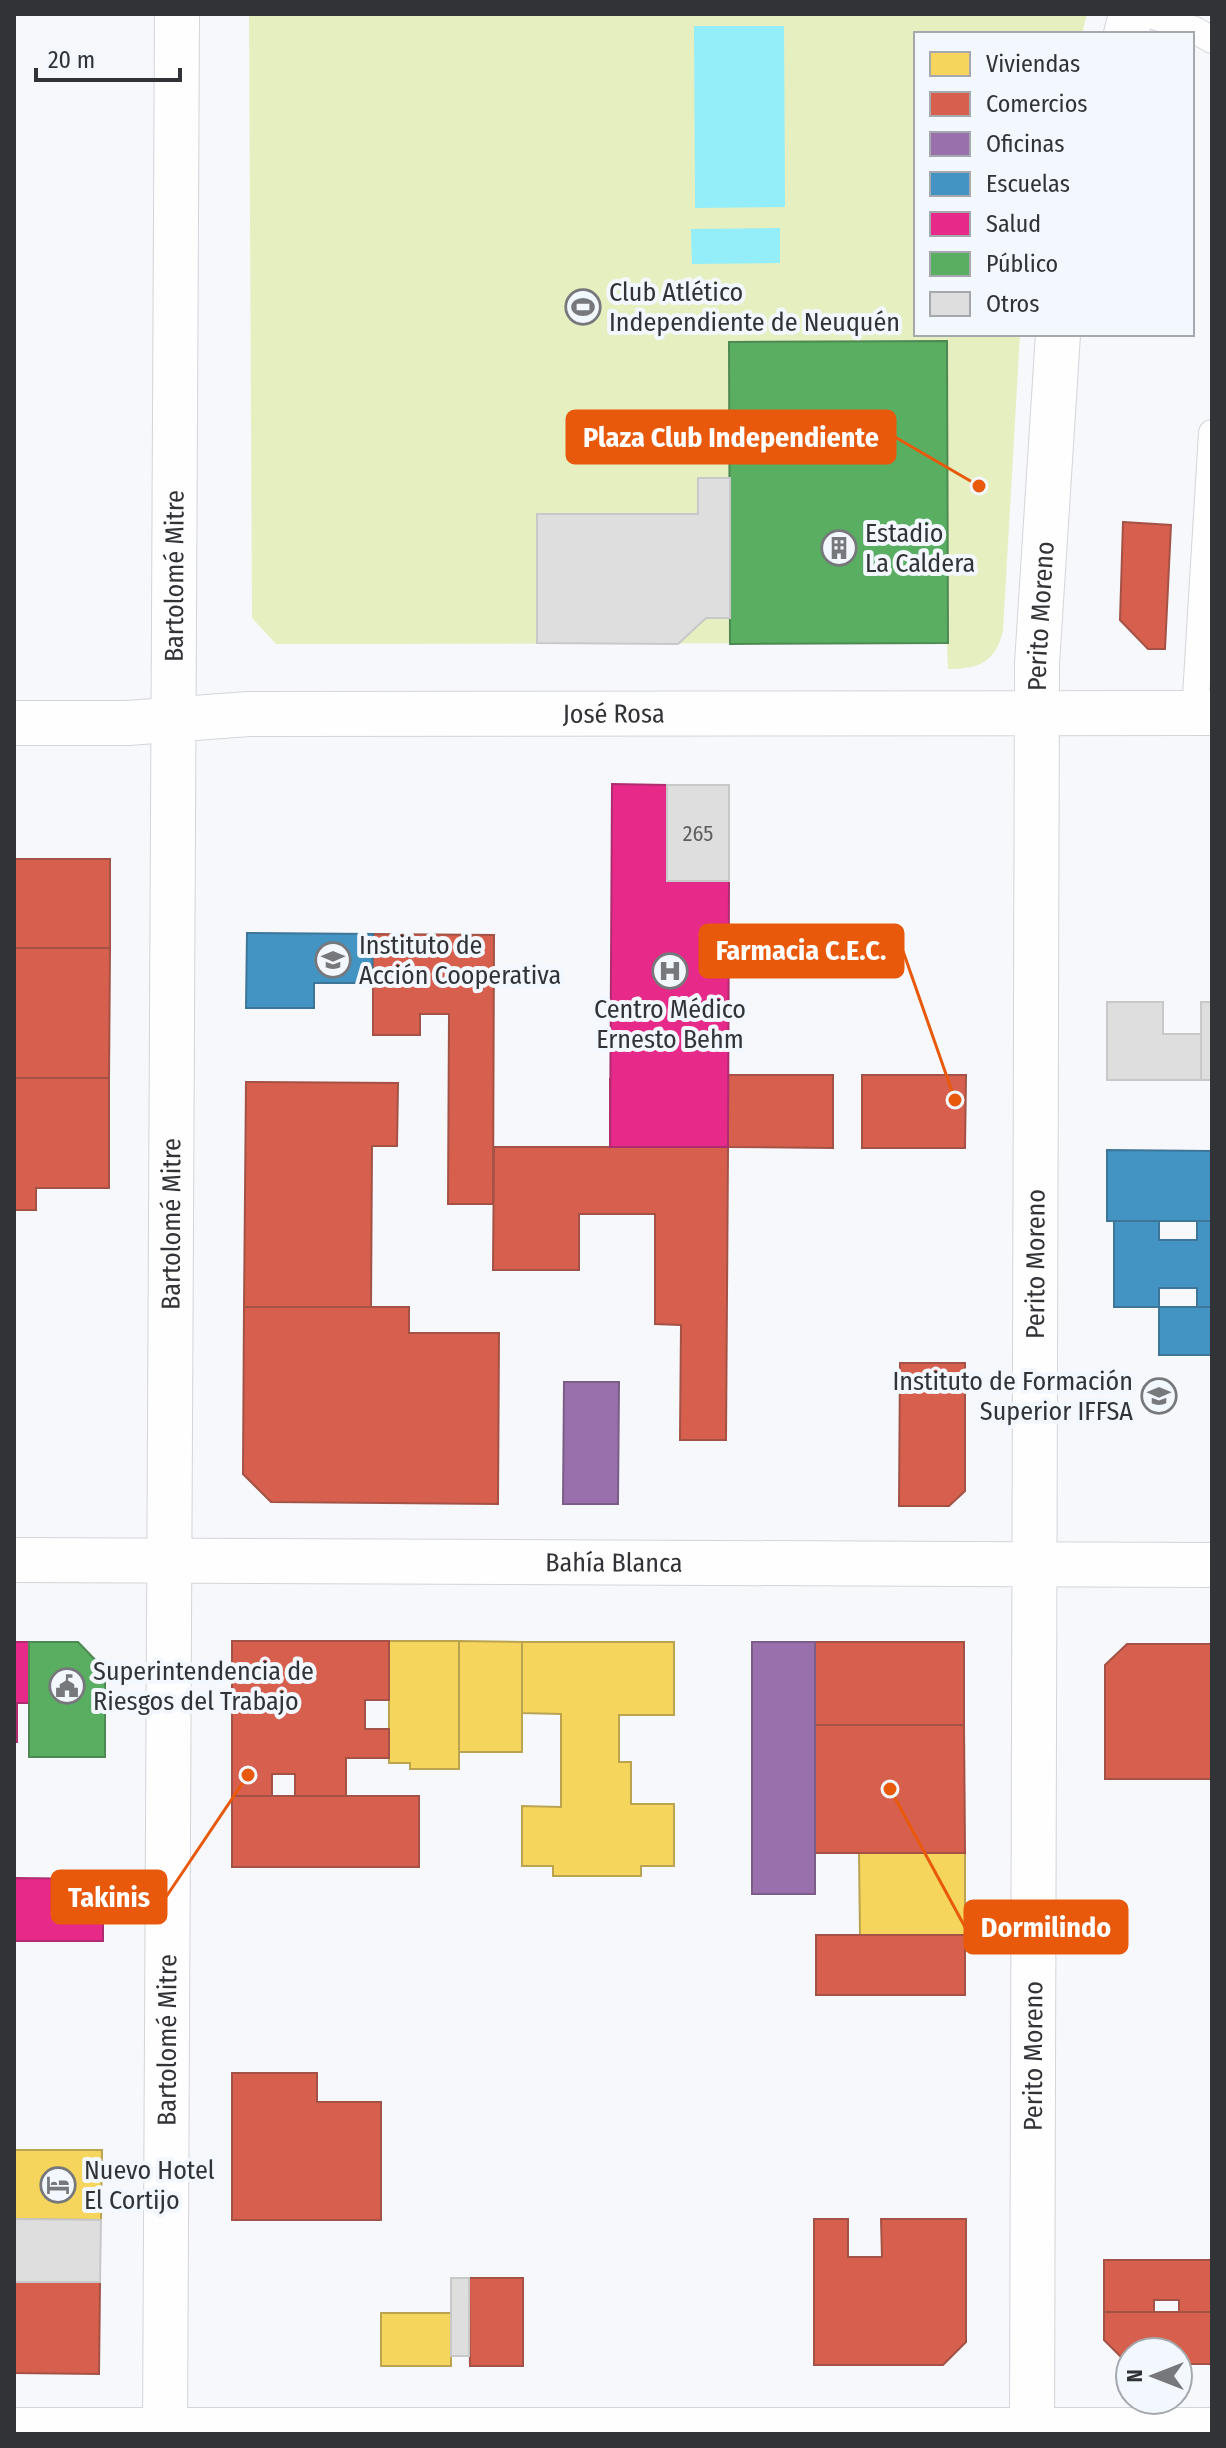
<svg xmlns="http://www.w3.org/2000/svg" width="1226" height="2448" font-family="'Fira Sans Condensed',sans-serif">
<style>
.green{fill:#e6efc0}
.water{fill:#93eef9}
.homes{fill:#f6d55c;stroke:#bba451;stroke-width:2}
.shops{fill:#d6604d;stroke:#a45246;stroke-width:2}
.offices{fill:#9970ab;stroke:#7a5e88;stroke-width:2}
.schools{fill:#4393c3;stroke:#3e7699;stroke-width:2}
.health{fill:#e7298a;stroke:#b02c71;stroke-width:2}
.public{fill:#5aae61;stroke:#4e8954;stroke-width:2}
.building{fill:#dfdedf;stroke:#c9c8c9;stroke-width:2}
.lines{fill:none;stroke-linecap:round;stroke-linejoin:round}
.lane-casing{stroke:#d3d5d8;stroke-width:28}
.street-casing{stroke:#d3d5d8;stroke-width:46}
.secondary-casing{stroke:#d3d5d8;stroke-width:46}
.lane{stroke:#fefefe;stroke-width:26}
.street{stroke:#fefefe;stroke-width:44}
.secondary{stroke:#fefefe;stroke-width:44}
.labels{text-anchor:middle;stroke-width:8;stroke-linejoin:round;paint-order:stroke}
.number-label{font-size:22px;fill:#5e5e61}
.poi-label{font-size:26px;fill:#313336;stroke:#f3f7fe;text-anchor:start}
.street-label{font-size:26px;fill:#313336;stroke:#f3f7fe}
.leader{fill:none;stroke:#e8590c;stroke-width:3}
.callout-dot{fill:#e8590c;stroke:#f3f7fe;stroke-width:3}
.callout{fill:#e8590c;stroke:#e8590c;stroke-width:3}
.callout-label{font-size:28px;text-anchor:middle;font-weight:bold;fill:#fff}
</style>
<rect width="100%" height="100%" fill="#f6f8fb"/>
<path class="green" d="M249,14H1087L1082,34H916V334H1020L1003,631C995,663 978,669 948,669L947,643L276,644L252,618Z"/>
<g class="water">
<path d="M694,26H784L785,207L695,208Z"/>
<path d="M780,228V263L692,264L691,229Z"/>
</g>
<g class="homes">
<path d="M389,1641H459V1769H410V1763H389Z"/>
<path d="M459,1641L522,1642V1752H459Z"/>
<path d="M522,1642H674V1715H619V1762H631V1804H674V1866H641V1876H553V1866H522V1806L561,1807V1714L522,1713Z"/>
<path d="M859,1853H965V1935H860Z"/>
<path d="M14,2150H102L101,2220L14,2219Z"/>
<rect x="381" y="2313" width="70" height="53"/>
</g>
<g class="shops">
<path d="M1123,522L1171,525L1165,649H1148L1120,620Z"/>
<rect x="14" y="859" width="96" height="89"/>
<path d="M373,934L494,935L493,1204H448L449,1014H420V1035H373Z"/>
<path d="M14,948H110L109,1078H14Z"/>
<path d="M728,1075H833V1148L728,1147Z"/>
<path d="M862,1075H966L965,1148H862Z"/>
<path d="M14,1078H109V1188H36V1210H14Z"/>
<path d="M610,1079H688V1116H728V1147H610Z"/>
<path d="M246,1082L398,1083L397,1146H372L371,1307H244Z"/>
<path d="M494,1147H728L726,1440H680L681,1325L655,1324V1214H579V1270H493Z"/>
<path d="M244,1307H409V1333H499L498,1504L271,1502L243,1474Z"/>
<path d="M900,1363H965V1491L949,1506H899Z"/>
<path d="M232,1641H389V1700H365V1729H389V1758H346V1796H295V1774H272V1796H232Z"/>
<rect x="815" y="1642" width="149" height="83"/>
<path d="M1127,1644H1212V1779H1105V1665Z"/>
<path d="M815,1725H964L965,1853H815Z"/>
<rect x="232" y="1796" width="187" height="71"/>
<rect x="816" y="1935" width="149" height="60"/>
<path d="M232,2073H317V2102H381V2220H232Z"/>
<path d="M814,2219H848V2257H882L881,2219H966V2342L943,2365H814Z"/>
<path d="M1104,2260H1212V2312H1179V2300H1154V2312H1104Z"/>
<path d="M469,2278H523V2366H470Z"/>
<path d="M14,2282H100L99,2374L14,2373Z"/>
<path d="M1104,2312H1212V2364H1178V2352H1130L1128,2364L1104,2340Z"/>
</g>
<g class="offices">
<path d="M564,1382H619L618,1504H563Z"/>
<rect x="752" y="1642" width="63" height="252"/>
</g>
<g class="schools">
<path d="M247,933L373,934L372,983H314V1008H246Z"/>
<path d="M1107,1150L1212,1151V1221H1107Z"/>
<path d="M1114,1221H1159V1240H1197V1221H1212V1307H1197V1288H1159V1307H1114Z"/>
<rect x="1159" y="1307" width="53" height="48"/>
</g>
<g class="health">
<path d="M612,784L667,785V881H729L728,1147H610Z"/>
<path d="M14,1642H29V1703H17V1742H14Z"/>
<path d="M14,1878L103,1879V1941H14Z"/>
</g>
<g class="public">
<path d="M947,341L948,643L730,644L729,342Z"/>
<path d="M29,1642H78L105,1670V1757H29Z"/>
</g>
<g class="building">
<path d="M698,478H730V618H706L678,644L537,643V514H698Z"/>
<rect x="667" y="785" width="62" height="96"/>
<path d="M1107,1002H1163V1034H1201V1080H1107Z"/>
<rect x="1201" y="1002" width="11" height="78"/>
<path d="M14,2219L101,2220L100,2282H14Z"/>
<rect x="451" y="2278" width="18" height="78"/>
</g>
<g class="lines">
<defs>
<g id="lane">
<path d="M1148,14L1195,30L1212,40"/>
<path d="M1195,713L1212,433"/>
</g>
<g id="street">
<path d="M1126,34L1131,14"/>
<path id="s1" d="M14,723H128L248,714L1212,713"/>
<path id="s2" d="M1032,2434L1037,664L1058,334"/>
</g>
<g id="secondary">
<path id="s3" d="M14,1560L1212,1565"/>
<path d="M14,2430H1212"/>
<path id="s4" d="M165,2434L177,14"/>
</g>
</defs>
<use href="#lane" class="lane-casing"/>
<use href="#street" class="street-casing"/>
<use href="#secondary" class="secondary-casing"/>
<use href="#lane" class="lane"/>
<use href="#street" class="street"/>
<use href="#secondary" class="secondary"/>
</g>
<defs>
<symbol id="stadium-ring" viewBox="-11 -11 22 22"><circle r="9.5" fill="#f3f7fe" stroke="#76787b" stroke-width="1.5"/><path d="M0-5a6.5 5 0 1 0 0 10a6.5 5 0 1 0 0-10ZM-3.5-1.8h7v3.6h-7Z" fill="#76787b"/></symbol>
<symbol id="building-ring" viewBox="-11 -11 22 22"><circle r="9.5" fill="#f3f7fe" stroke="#76787b" stroke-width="1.5"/><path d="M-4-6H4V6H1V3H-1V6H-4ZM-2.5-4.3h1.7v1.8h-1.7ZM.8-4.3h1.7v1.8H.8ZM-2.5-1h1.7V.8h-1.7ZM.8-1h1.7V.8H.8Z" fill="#76787b"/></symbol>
<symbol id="university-ring" viewBox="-11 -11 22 22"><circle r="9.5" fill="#f3f7fe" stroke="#76787b" stroke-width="1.5"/><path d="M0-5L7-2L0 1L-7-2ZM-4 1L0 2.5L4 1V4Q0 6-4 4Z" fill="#76787b"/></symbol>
<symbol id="hospital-ring" viewBox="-11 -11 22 22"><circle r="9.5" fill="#f3f7fe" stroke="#76787b" stroke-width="1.5"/><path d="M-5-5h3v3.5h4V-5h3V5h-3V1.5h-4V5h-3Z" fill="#76787b"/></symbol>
<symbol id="civic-ring" viewBox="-11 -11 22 22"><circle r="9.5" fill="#f3f7fe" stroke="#76787b" stroke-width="1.5"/><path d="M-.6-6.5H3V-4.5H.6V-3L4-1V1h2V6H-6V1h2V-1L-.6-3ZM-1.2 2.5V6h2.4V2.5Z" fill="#76787b"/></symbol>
<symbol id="hotel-ring" viewBox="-11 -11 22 22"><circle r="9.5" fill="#f3f7fe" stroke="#76787b" stroke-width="1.5"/><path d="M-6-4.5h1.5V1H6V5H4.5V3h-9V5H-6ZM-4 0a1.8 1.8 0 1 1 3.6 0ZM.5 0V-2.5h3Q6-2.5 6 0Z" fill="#76787b"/></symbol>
</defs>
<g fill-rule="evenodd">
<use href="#stadium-ring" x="563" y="287" width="40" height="40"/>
<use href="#building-ring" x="819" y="528" width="40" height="40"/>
<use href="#university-ring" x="313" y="940" width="40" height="40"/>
<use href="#hospital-ring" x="650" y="951" width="40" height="40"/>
<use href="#university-ring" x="1139" y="1376" width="40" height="40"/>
<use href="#civic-ring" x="47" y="1666" width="40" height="40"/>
<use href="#hotel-ring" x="38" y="2165" width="40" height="40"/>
</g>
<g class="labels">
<g class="number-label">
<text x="698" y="841">265</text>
</g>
<g class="poi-label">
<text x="609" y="301">Club Atlético<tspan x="609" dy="30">Independiente de Neuquén</tspan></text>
<text x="865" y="542">Estadio<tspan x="865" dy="30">La Caldera</tspan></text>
<text x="359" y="954">Instituto de<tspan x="359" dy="30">Acción Cooperativa</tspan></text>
<text x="670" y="1018" text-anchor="middle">Centro Médico<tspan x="670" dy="30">Ernesto Behm</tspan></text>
<text x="1133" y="1390" text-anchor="end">Instituto de Formación<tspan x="1133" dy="30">Superior IFFSA</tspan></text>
<text x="93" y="1680">Superintendencia de<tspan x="93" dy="30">Riesgos del Trabajo</tspan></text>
<text x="84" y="2179">Nuevo Hotel<tspan x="84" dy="30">El Cortijo</tspan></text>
</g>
<g class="street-label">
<text dy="9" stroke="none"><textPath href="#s4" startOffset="1858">Bartolomé Mitre</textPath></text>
<text dy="9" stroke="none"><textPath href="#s2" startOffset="1818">Perito Moreno</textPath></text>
<text dy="9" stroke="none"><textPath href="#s1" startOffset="600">José Rosa</textPath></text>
<text dy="9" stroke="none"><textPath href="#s4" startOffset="1210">Bartolomé Mitre</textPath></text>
<text dy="9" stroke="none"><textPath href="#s2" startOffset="1170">Perito Moreno</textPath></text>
<text dy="9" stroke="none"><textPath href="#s3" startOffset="600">Bahía Blanca</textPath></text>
<text dy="9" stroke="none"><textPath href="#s4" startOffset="394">Bartolomé Mitre</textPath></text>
<text dy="9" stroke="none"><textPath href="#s2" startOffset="378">Perito Moreno</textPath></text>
</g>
</g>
<path class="leader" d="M979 486L895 437M955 1100L903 951M248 1775L166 1897M890 1789L965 1927"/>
<g class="callout-dot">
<circle cx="979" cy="486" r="8"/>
<circle cx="955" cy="1100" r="8"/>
<circle cx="248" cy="1775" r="8"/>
<circle cx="890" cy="1789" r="8"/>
</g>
<g class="callout">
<rect x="567" y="411" width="328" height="52" rx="8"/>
<rect x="700" y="925" width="203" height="52" rx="8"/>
<rect x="52" y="1871" width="114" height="52" rx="8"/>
<rect x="965" y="1901" width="162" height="52" rx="8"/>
</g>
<g class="callout-label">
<text x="731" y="447">Plaza Club Independiente</text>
<text x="801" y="960">Farmacia C.E.C.</text>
<text x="109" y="1907">Takinis</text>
<text x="1046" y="1937">Dormilindo</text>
</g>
<rect width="1226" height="2448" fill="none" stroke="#313336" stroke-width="32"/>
<rect x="914" y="32" width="280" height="304" fill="#f3f7fe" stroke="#a5a9ae" stroke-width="2"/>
<rect x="930" y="52" width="40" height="24" fill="#f6d55c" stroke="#a5a9ae" stroke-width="2"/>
<text x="986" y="72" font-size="24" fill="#313336">Viviendas</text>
<rect x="930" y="92" width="40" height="24" fill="#d6604d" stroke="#a5a9ae" stroke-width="2"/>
<text x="986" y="112" font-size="24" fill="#313336">Comercios</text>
<rect x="930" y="132" width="40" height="24" fill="#9970ab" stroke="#a5a9ae" stroke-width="2"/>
<text x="986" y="152" font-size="24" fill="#313336">Oficinas</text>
<rect x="930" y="172" width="40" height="24" fill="#4393c3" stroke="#a5a9ae" stroke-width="2"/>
<text x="986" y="192" font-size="24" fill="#313336">Escuelas</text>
<rect x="930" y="212" width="40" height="24" fill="#e7298a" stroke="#a5a9ae" stroke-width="2"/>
<text x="986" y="232" font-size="24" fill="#313336">Salud</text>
<rect x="930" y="252" width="40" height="24" fill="#5aae61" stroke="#a5a9ae" stroke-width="2"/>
<text x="986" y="272" font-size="24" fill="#313336">Público</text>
<rect x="930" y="292" width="40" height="24" fill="#dfdedf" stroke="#a5a9ae" stroke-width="2"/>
<text x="986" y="312" font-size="24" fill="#313336">Otros</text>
<g transform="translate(1154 2376) rotate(270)"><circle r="38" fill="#f3f7fe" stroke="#a5a9ae" stroke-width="2"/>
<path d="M0-6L14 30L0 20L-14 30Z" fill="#76787b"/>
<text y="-12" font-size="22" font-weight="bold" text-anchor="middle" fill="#313336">N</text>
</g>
<path d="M36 68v12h144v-12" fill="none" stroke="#313336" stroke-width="4"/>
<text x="48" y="68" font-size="24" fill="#313336" stroke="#f3f7fe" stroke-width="6" paint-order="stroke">20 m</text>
</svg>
